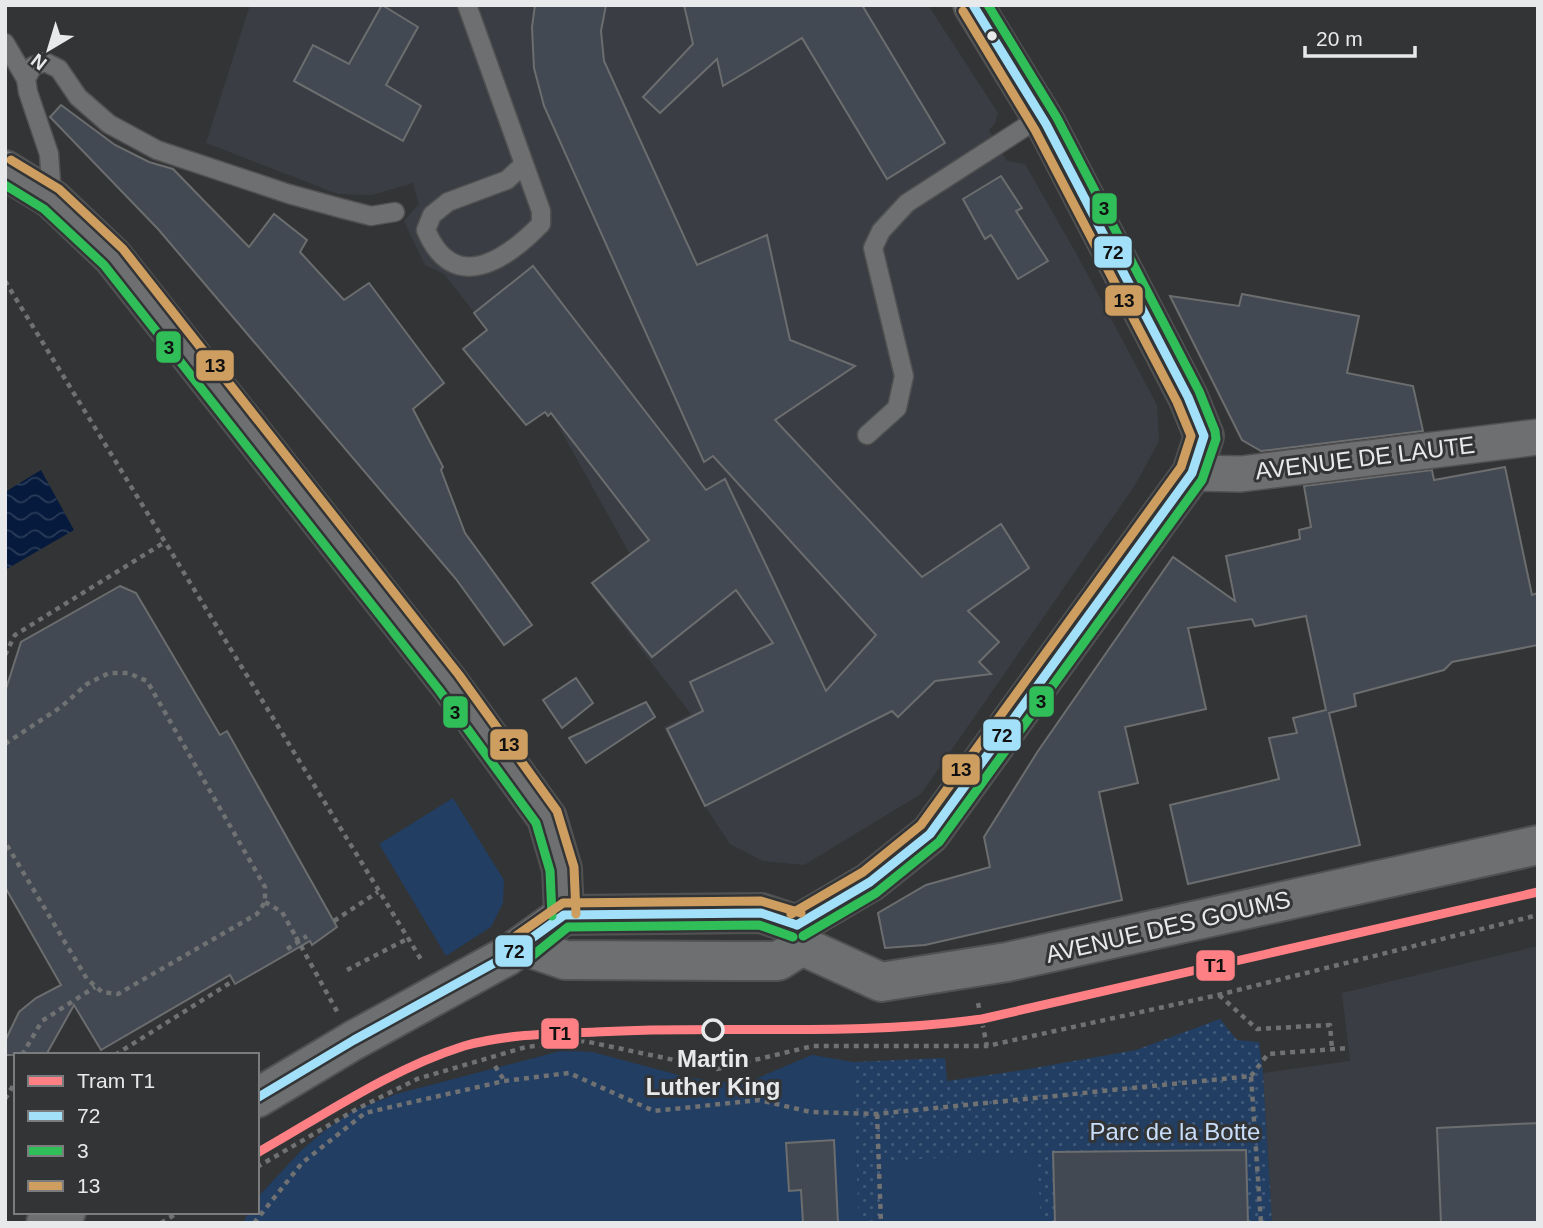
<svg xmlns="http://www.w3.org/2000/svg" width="1543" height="1228" font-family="Arial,sans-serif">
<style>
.built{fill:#3a3e44}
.park{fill:url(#park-dots)}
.pitch{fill:#223e62}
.water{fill:url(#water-waves)}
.building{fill:#424952;stroke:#6c6d6e;stroke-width:2}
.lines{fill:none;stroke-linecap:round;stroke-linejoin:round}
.service-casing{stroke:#515152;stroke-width:21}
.minor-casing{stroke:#515152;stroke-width:38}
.tertiary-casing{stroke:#515152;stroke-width:42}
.secondary-casing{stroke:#515152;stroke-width:42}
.path{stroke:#707172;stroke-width:4.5;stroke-dasharray:5 5;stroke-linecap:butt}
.service{stroke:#6e6f70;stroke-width:18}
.minor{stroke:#6e6f70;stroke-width:35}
.tertiary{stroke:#6e6f70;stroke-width:38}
.secondary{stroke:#6e6f70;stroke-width:38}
.path-bridge{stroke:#707172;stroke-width:4.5;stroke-dasharray:5 5;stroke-linecap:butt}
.bus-1-casing{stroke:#323436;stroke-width:14}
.bus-2-casing{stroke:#323436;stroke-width:14}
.bus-3-casing{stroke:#323436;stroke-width:14}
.bus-1{stroke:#a2dff9;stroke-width:9}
.bus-2{stroke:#30be59;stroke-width:9}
.bus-3{stroke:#ce9e60;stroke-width:9}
.tram-1-casing{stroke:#323436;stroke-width:14}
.tram-1{stroke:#ff8084;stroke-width:9}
.bus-dot{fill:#e8e9ea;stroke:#323436;stroke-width:2.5}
.stop-dot{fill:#323436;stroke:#e8e9ea;stroke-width:3.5}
.labels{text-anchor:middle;stroke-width:6;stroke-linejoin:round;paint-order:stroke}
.street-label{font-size:24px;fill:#e8e9ea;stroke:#323436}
.stop-label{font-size:24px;font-weight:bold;fill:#e8e9ea;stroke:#323436}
.park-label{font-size:24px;fill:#c9defa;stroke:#323436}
.line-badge{stroke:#323436;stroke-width:2.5}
.pale-badge-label{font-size:19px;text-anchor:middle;font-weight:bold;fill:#111}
</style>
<defs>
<pattern id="park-dots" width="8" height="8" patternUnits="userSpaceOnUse" patternTransform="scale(1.75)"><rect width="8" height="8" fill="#223e62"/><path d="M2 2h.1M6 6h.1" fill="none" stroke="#425a79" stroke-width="1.8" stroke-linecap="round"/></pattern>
<pattern id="water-waves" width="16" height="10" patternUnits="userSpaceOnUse" patternTransform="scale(1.75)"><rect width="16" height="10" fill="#051a3c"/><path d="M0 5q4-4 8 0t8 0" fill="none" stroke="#293b58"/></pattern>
</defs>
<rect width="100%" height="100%" fill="#333435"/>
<g class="built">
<path d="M250,5H928L998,113L995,123L989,130L1007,161L1025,164L1076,253L1157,405L1159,441L1135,485L921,794L804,865L763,861L730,844L703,803L664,727L691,714L590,583L630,554L551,413L532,386L444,274L425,265L404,221L419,204L413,183L372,195L338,194L206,143Z"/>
<path d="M1538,946V1223H1272L1263,1073L1350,1061L1342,993Z"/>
</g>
<path class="park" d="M1220,1019L1237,1040L1259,1042L1263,1073L1272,1223H243L249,1212H257L259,1196L302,1150L328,1128L355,1110L397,1094L561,1051L592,1052L689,1078L744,1084L812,1055L852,1062L945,1058L947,1081L1023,1070L1136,1050Z"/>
<g class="pitch">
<path d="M453,798L504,880L503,903L491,927L446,956L379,844Z"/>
<path d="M561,1051L592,1052L689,1078L744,1084L812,1055L852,1062L859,1223H243L249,1212H257L259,1196L302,1150L328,1128L355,1110L397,1094Z"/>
<path d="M1037,1153L1041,1223H884L881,1161Z"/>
</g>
<path class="water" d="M41,470L74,530L5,570V492Z"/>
<g class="building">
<path d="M382,5L418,27L386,85L421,106L403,141L294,81L313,45L349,64Z"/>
<path d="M535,5H606L601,31L604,61L697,265L767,235L790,340L855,366L775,420L922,577L1001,524L1029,568L968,611L999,642L979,662L991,674L935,681L898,717L892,711L705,806L667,729L703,711L690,682L773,643L736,590L652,657L592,583L649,540L551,413L548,416L545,412L526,425L463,349L487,330L474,313L533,266L706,490L725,479L826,691L876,635L713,456L704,462L544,106L534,68L532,27Z"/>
<path d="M684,5H862L945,143L887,179L802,38L723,86L717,59L660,113L643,97L693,44Z"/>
<path d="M61,105L115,145L149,162L173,169L249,247L274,214L307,240L300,252L344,300L369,283L444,383L413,409L443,467L441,470L465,533L532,625L504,645L456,579L158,229L50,117Z"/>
<path d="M1001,176L1022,208L1016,211L1048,261L1018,279L991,235L985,239L963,199Z"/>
<path d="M1242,294L1359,316L1347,373L1413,386L1423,431L1261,451L1242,440L1170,296L1239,306Z"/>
<path d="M1505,467L1532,595L1538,593V645L1452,662L1444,670L1354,694L1356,706L1329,713L1360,845L1188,884L1170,805L1279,779L1269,738L1297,733L1293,718L1326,710L1306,616L1255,626L1252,619L1188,628L1206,709L1125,727L1138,783L1099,792L1122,900L925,945L885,948L878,913L926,885L990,867L984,837L1038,751L1173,557L1235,601L1226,556L1300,539L1299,530L1311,527L1304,486L1432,470L1434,480Z"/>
<path d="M120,586L136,593L220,735L227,731L337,927L312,945L310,941L235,984L230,975L101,1050L74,1005L46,1055H5V1041L19,1012L36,998L61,985L5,887V692L21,642Z"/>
<path d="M576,678L593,703L562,728L543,700Z"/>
<path d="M646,702L655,717L586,763L569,738Z"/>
<path d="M1538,1123V1223H1441L1437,1128Z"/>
<path d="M834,1140L838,1223H803L801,1190L789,1191L786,1143Z"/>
<path d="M1246,1150L1248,1223H1055L1053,1152Z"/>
</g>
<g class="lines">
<defs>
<g id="service">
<path d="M467,5L541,211V224C505,261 453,295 426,230L432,215L448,202L507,180L523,165"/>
<path d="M5,43L26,79"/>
<path d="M52,197L49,154L28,92L26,79L33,66L45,62L59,69L78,97L109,124L157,150L289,194L340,208L371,216L395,212"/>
<path d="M867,435L897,408L904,376L873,248L881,231L907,203L1042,116"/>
</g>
<path id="minor" d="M1192,473L1241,474L1538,437"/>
<path id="tertiary" d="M797,925L870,882L930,834L1192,473L1204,436L1188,397L1046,124L973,5"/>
<g id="secondary">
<path d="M5,170L52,199L113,257L449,683L547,818L562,869L564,915"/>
<path d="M524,946L565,960L735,961H778L802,946"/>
<path d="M802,946L881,982L1007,962L1538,845"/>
<path d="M257,1098L354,1040L507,956L564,915L761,913L797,925L802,946"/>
<path d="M46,1223L66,1212"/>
</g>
</defs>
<use href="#service" class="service-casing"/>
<use href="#minor" class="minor-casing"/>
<use href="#tertiary" class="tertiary-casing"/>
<use href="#secondary" class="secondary-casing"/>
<g class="path">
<path d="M5,281L422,961"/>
<path d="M5,655L15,635L165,542"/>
<path d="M5,744L61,707L87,684L109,673H128L147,681L265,887V902L257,914L118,994L102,992L87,979L5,842"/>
<path d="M265,902L282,912L296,937"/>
<path d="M334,921L378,892"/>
<path d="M287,949L307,936"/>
<path d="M347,970L407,939"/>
<path d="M1219,995L1257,1029L1330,1025L1332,1049"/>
<path d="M978,1003L987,1046L1218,995L1538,915"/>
<path d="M22,1055L42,1021L95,987"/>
<path d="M115,1055L233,981"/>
<path d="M495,1066L504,1080"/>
<path d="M1251,1076L1268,1054L1349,1048"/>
<path d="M5,1099L16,1081"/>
<path d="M877,1114L881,1223"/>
<path d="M257,1167L355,1110L417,1079L526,1047L584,1041L717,1069L813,1046H987"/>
<path d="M161,1223L179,1212"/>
<path d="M254,1223L302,1163L365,1113L504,1081L569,1073L654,1111L759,1100L811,1112L877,1114L1251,1076L1261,1223"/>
</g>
<use href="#service" class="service"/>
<use href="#minor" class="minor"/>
<use href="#tertiary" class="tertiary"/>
<use href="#secondary" class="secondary"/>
<path class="path-bridge" d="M296,937L339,1015"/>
<defs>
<g id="bus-1">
<path d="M797,925L870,882L930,834L1192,473L1204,436L1188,397L1046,124L973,5"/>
<path d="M257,1098L354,1040L507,956L564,915L761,913L797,925"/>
</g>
<g id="bus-2">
<path d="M5,185L44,209L104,265L439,690L536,823L550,871L552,916"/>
<path d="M803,936L876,893L939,842L1202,480L1216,439L1215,431L1199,391L1057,118L988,5"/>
<path d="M532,956L568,927L759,925L793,937"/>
</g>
<g id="bus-3">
<path d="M11,160L59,189L123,249L459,675L557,811L574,867L576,914"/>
<path d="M791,914L863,872L921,825L1181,467L1191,436L1177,402L1035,130L963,11"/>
<path d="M516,936L563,903L761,901L801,913"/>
</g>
</defs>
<use href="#bus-1" class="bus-1-casing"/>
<use href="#bus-2" class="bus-2-casing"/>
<use href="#bus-3" class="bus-3-casing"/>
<use href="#bus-1" class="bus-1"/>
<use href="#bus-2" class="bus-2"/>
<use href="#bus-3" class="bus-3"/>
<defs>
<path id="tram-1" d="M257,1153C324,1115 391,1069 464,1046C506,1034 552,1034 596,1032C726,1025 852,1037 982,1019L1538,892"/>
</defs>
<use href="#tram-1" class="tram-1-casing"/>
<use href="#tram-1" class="tram-1"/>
</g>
<circle class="bus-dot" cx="992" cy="36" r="6"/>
<circle class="stop-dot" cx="713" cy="1030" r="10"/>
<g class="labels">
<g class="street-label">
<text transform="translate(1365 458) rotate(-7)" y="8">AVENUE DE LAUTE</text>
<text transform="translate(1168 927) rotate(-13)" y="8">AVENUE DES GOUMS</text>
</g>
<g class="stop-label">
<text x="713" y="1067">Martin<tspan x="713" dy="28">Luther King</tspan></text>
</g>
<g class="park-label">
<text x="1175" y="1140">Parc de la Botte</text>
</g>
</g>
<g class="line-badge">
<rect x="1091" y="192" width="27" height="33" rx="7" fill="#30be59"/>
<rect x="1093" y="235" width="40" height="34" rx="7" fill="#a2dff9"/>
<rect x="1104" y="284" width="40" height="33" rx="7" fill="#ce9e60"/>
<rect x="155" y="330" width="27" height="34" rx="7" fill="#30be59"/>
<rect x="195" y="349" width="40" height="33" rx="7" fill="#ce9e60"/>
<rect x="1028" y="685" width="27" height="33" rx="7" fill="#30be59"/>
<rect x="442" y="695" width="27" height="34" rx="7" fill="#30be59"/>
<rect x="982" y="718" width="40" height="34" rx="7" fill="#a2dff9"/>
<rect x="489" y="728" width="40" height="33" rx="7" fill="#ce9e60"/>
<rect x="941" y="753" width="40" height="33" rx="7" fill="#ce9e60"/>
<rect x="494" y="934" width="40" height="34" rx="7" fill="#a2dff9"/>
<rect x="1195" y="949" width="41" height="33" rx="7" fill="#ff8084"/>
<rect x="540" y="1017" width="40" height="33" rx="7" fill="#ff8084"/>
</g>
<g class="pale-badge-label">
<text x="1104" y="215">3</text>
<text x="1113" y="259">72</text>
<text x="1124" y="307">13</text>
<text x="169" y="354">3</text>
<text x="215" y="372">13</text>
<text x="1041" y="708">3</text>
<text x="455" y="719">3</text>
<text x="1002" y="742">72</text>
<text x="509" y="751">13</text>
<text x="961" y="776">13</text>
<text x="514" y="958">72</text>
<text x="1215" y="972">T1</text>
<text x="560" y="1040">T1</text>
</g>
<rect width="1543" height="1228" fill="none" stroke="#e8e9ea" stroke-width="14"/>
<rect x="14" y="1053" width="245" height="161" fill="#323436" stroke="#7b7c7e" stroke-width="2"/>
<rect x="28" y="1076" width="35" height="10" fill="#ff8084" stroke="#7b7c7e" stroke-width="2"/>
<text x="77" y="1088" font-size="21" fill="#e8e9ea">Tram T1</text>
<rect x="28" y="1111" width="35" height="10" fill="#a2dff9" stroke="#7b7c7e" stroke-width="2"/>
<text x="77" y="1123" font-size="21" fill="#e8e9ea">72</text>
<rect x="28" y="1146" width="35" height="10" fill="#30be59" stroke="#7b7c7e" stroke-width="2"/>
<text x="77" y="1158" font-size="21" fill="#e8e9ea">3</text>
<rect x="28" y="1181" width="35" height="10" fill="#ce9e60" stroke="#7b7c7e" stroke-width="2"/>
<text x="77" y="1193" font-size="21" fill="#e8e9ea">13</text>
<g transform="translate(49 49) rotate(218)" stroke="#323436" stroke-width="5" paint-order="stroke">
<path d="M0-5L12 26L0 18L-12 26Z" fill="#e8e9ea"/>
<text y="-10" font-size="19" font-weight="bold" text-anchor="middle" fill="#e8e9ea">N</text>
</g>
<path d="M1305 46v10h110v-10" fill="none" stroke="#e8e9ea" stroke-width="3.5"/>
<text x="1316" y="46" font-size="21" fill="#e8e9ea" stroke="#323436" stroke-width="5" paint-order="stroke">20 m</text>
</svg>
